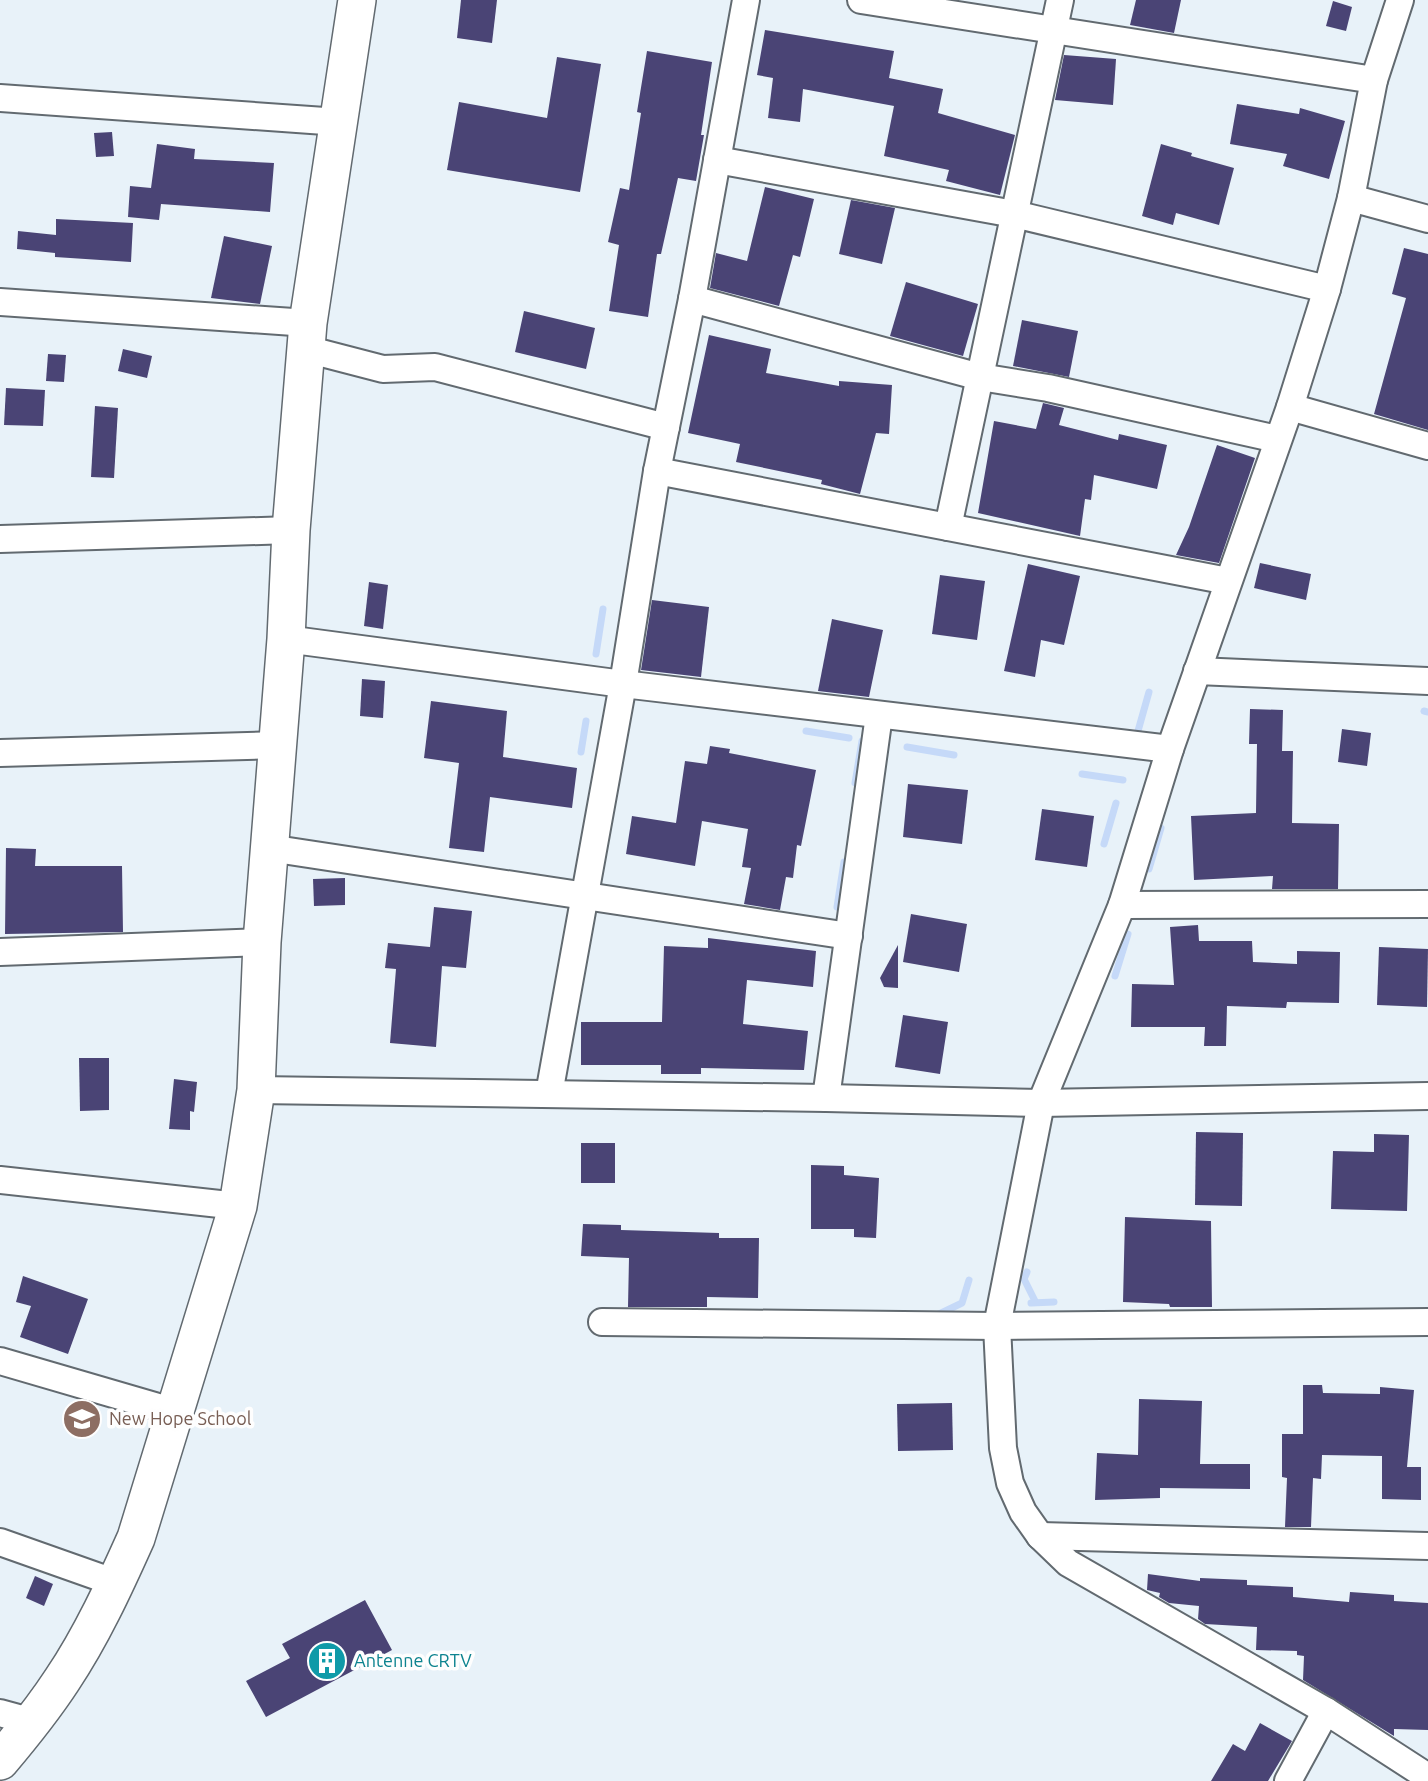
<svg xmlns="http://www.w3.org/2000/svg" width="1428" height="1781" font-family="Ubuntu,sans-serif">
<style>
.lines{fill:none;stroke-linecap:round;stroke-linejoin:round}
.stream{stroke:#c5d9f8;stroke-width:7}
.building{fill:#4a4475}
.minor-casing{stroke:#626a70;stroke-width:30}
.secondary-casing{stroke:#626a70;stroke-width:40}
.minor{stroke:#fff;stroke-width:26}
.secondary{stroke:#fff;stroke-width:37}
.labels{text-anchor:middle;stroke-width:7;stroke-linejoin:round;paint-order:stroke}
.education-label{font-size:18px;fill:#785e54;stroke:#fefefe;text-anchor:start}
.culture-label{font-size:18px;fill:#0d838f;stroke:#fefefe;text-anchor:start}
</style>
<rect width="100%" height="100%" fill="#e8f2f9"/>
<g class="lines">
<g class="stream">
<path d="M596,654L603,609"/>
<path d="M1424,711L1428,712"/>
<path d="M806,731L849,738"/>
<path d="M1136,738L1149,692"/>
<path d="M907,747L954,755"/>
<path d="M581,752L586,721"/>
<path d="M1082,774L1123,780"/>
<path d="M855,783L862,741"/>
<path d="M1104,844L1116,803"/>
<path d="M1149,869L1161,828"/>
<path d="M837,907L844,862"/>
<path d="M1115,976L1128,934"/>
<path d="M1027,1272L1024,1279L1035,1301"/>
<path d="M1031,1303L1054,1302"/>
<path d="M937,1315L962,1303L969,1280"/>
</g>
</g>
<g class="building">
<path d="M461,0H497L492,43L457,38Z"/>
<path d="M1136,0H1181L1174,33L1130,25Z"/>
<path d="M1333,1L1352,7L1346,31L1326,26Z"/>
<path d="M765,30L894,51L889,78L943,89L938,113L1015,135L1000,195L946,181L949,170L884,156L894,106L803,89L800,122L768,118L773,78L757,75Z"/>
<path d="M647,51L712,62L701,135H704L696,181L678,178L661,254H657L648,317L609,311L619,245L608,242L620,188L629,190L641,113L637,112Z"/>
<path d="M1064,55L1116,59L1113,105L1055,100Z"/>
<path d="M557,57L601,64L580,192L447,170L459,102L547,118Z"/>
<path d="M1237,104L1299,114L1300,108L1345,121L1329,179L1283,166L1287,154L1230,144Z"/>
<path d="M112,132L114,156L96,157L94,133Z"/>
<path d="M157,144L195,149L194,159L274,163L270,212L161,204L159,220L128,217L130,186L151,188Z"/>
<path d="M1161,144L1192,153L1191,156L1234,168L1219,225L1176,213L1173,225L1142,216Z"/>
<path d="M765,187L814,199L800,257L793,255L779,306L710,288L716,253L747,261Z"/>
<path d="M851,200L895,208L882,264L839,254Z"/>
<path d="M56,219L133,223L131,262L55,257V253L17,249L18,231L56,235Z"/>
<path d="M224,236L272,246L260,304L211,298Z"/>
<path d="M1404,248L1428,254V430L1374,414L1406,298L1392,294Z"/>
<path d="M906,282L978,304L963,356L890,336Z"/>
<path d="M524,311L595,328L586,369L515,352Z"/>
<path d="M1022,320L1078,331L1069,377L1013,366Z"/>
<path d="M709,335L771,349L766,373L839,386V381L892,385L889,434L876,433L860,494L821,484L822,480L736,462L740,444L688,433Z"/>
<path d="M123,349L152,356L147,378L118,371Z"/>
<path d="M48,354L66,355L64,382L46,381Z"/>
<path d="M6,388L45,390L43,426L4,425Z"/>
<path d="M1043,403L1064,408L1059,425L1118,440L1119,434L1167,445L1157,489L1094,475L1091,500L1085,499L1080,536L978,513L994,421L1036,429Z"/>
<path d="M95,406L118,408L114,478L91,477Z"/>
<path d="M1217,445L1255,458L1219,563L1176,555L1189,527Z"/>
<path d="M1260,563L1311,574L1306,600L1254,588Z"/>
<path d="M1028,564L1080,576L1064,645L1041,640L1035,677L1004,671Z"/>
<path d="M940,575L985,581L977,640L932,634Z"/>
<path d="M369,582L388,585L383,629L364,626Z"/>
<path d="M652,600L709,607L701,677L641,670Z"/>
<path d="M832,619L883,630L869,697L818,691Z"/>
<path d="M362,679L385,681L383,718L360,716Z"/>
<path d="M431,701L507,711L503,757L577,768L572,808L490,797L484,852L449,848L459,763L424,758Z"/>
<path d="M1250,709L1283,710L1282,751H1293L1292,823L1339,824L1338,889H1272L1273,876L1194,880L1191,816L1256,813L1257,744H1249Z"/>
<path d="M1342,729L1371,733L1367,766L1338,762Z"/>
<path d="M710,746L730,749L729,753L816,770L801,846L797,845L793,878L786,877L780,910L744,904L751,868L742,867L748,829L702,821L695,866L626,854L632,816L676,823L685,761L707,764Z"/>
<path d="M908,784L968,790L962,844L903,837Z"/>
<path d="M1042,809L1094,816L1087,867L1035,860Z"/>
<path d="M6,848L36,849L35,866H122L123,932L5,934Z"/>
<path d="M345,878V905L314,906L313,879Z"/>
<path d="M434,907L472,911L466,968L442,966L436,1047L390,1043L396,969L385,968L388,943L430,947Z"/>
<path d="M911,914L967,924L959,972L903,962Z"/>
<path d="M1198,925L1199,941H1252L1253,962L1297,964V951L1340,952L1339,1003L1287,1002L1286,1008L1227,1006L1226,1046H1204L1205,1027H1131L1132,984L1174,985L1170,927Z"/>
<path d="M708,938L816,951L813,987L747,980L743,1024L808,1031L804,1070L701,1068V1074H661V1065H581V1022H662L664,946L708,948Z"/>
<path d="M898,945V988L884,987L880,978Z"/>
<path d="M1379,947L1428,949L1427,1007L1377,1005Z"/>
<path d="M903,1015L948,1022L940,1074L895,1067Z"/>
<path d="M79,1058H109V1110L80,1111Z"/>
<path d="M174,1079L197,1082L194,1112L190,1111V1130L169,1129Z"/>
<path d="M1196,1132L1243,1133L1242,1206L1195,1205Z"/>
<path d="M1374,1134L1409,1135L1407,1211L1331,1209L1333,1151L1374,1152Z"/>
<rect x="581" y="1143" width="34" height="40"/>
<path d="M811,1165L844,1166V1175L879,1178L876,1238L854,1237V1229H811Z"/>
<path d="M1125,1217L1211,1221L1212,1307H1170L1169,1304L1123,1302Z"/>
<path d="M583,1224L621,1225V1230L719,1233V1238H759L758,1298L707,1297V1307H628L629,1258L581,1256Z"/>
<path d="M23,1276L88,1299L68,1354L20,1337L31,1306L16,1302Z"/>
<path d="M1303,1385H1322L1323,1393L1380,1394V1387L1414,1390L1407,1467H1421V1500L1382,1499V1456L1322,1455L1321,1479L1313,1478L1311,1527H1285L1287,1478L1282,1477V1434H1303Z"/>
<path d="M1139,1399L1202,1401L1200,1464H1250V1489L1160,1488V1498L1095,1500L1097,1453L1138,1455Z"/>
<path d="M952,1403L953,1450L898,1451L897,1404Z"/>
<path d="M1148,1574L1200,1581V1578L1247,1580V1585L1293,1587V1597L1349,1602L1350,1592L1394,1595V1601L1428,1603V1730L1394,1729V1736L1303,1680L1304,1656L1297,1655V1651L1256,1650L1257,1627L1205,1624L1198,1619L1199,1606L1169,1603L1159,1597L1160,1593L1147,1590Z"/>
<path d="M35,1576L53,1584L44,1606L26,1598Z"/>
<path d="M365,1600L392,1650L266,1717L246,1681L290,1658L282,1644Z"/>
<path d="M1260,1723L1292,1741L1268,1781H1211L1233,1744L1245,1751Z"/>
</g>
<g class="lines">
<defs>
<g id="minor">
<path d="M861,0L1374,80L1351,198L1327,289L1290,407L1170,749L1122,905L1041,1103L997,1326L1003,1448L1010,1483L1023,1512L1040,1536L1068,1563L1326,1711L1428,1777"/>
<path d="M1374,80L1400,0"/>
<path d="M0,98L339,122"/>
<path d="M717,160L1014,214L1327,289"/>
<path d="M1351,198L1428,219"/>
<path d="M692,299L980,377L1048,388L1277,439"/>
<path d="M0,302L308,323"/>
<path d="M306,349L383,369L435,367L666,427"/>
<path d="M1290,407L1428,446"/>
<path d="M657,471L1228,581"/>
<path d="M948,527L1060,0"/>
<path d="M0,539L291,530"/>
<path d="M286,639L623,684L1170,749"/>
<path d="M1197,671L1428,681"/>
<path d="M0,753L278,745"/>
<path d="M269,848L849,936"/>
<path d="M1122,905L1428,904"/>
<path d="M0,952L262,942"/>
<path d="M256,1090L826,1098L1041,1103L1428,1096"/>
<path d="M549,1094L623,684L657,471L692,299L746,0"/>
<path d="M826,1098L879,715"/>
<path d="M0,1180L238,1206"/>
<path d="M602,1322L997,1326L1428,1322"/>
<path d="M0,1361L175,1412"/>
<path d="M1040,1536L1428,1546"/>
<path d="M0,1542L116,1583"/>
<path d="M0,1713L33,1722"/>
<path d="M1288,1781L1326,1711"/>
</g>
<path id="secondary" d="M0,1761C22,1735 43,1709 62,1680C91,1637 115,1585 136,1538L238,1206L256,1090L262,942L286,639L291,530L308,323L357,0"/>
</defs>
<use href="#minor" class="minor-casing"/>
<use href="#secondary" class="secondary-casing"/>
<use href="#minor" class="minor"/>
<use href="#secondary" class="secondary"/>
</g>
<defs>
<symbol id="school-disc" viewBox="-11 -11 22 22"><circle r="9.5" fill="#8d6e63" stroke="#fefefe"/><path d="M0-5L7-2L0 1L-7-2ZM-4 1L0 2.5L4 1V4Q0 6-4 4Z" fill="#fff"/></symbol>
<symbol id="building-disc" viewBox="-11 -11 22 22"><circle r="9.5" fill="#0f9aa8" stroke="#fefefe"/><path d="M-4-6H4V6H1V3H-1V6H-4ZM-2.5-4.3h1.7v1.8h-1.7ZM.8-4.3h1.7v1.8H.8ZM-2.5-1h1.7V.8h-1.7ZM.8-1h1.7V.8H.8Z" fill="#fff"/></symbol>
</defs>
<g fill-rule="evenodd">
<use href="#school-disc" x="60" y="1397" width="44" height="44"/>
<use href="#building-disc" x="305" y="1639" width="44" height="44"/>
</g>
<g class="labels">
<g class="education-label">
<text x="109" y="1425">New Hope School</text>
</g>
<g class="culture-label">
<text x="354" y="1667">Antenne CRTV</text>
</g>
</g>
</svg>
